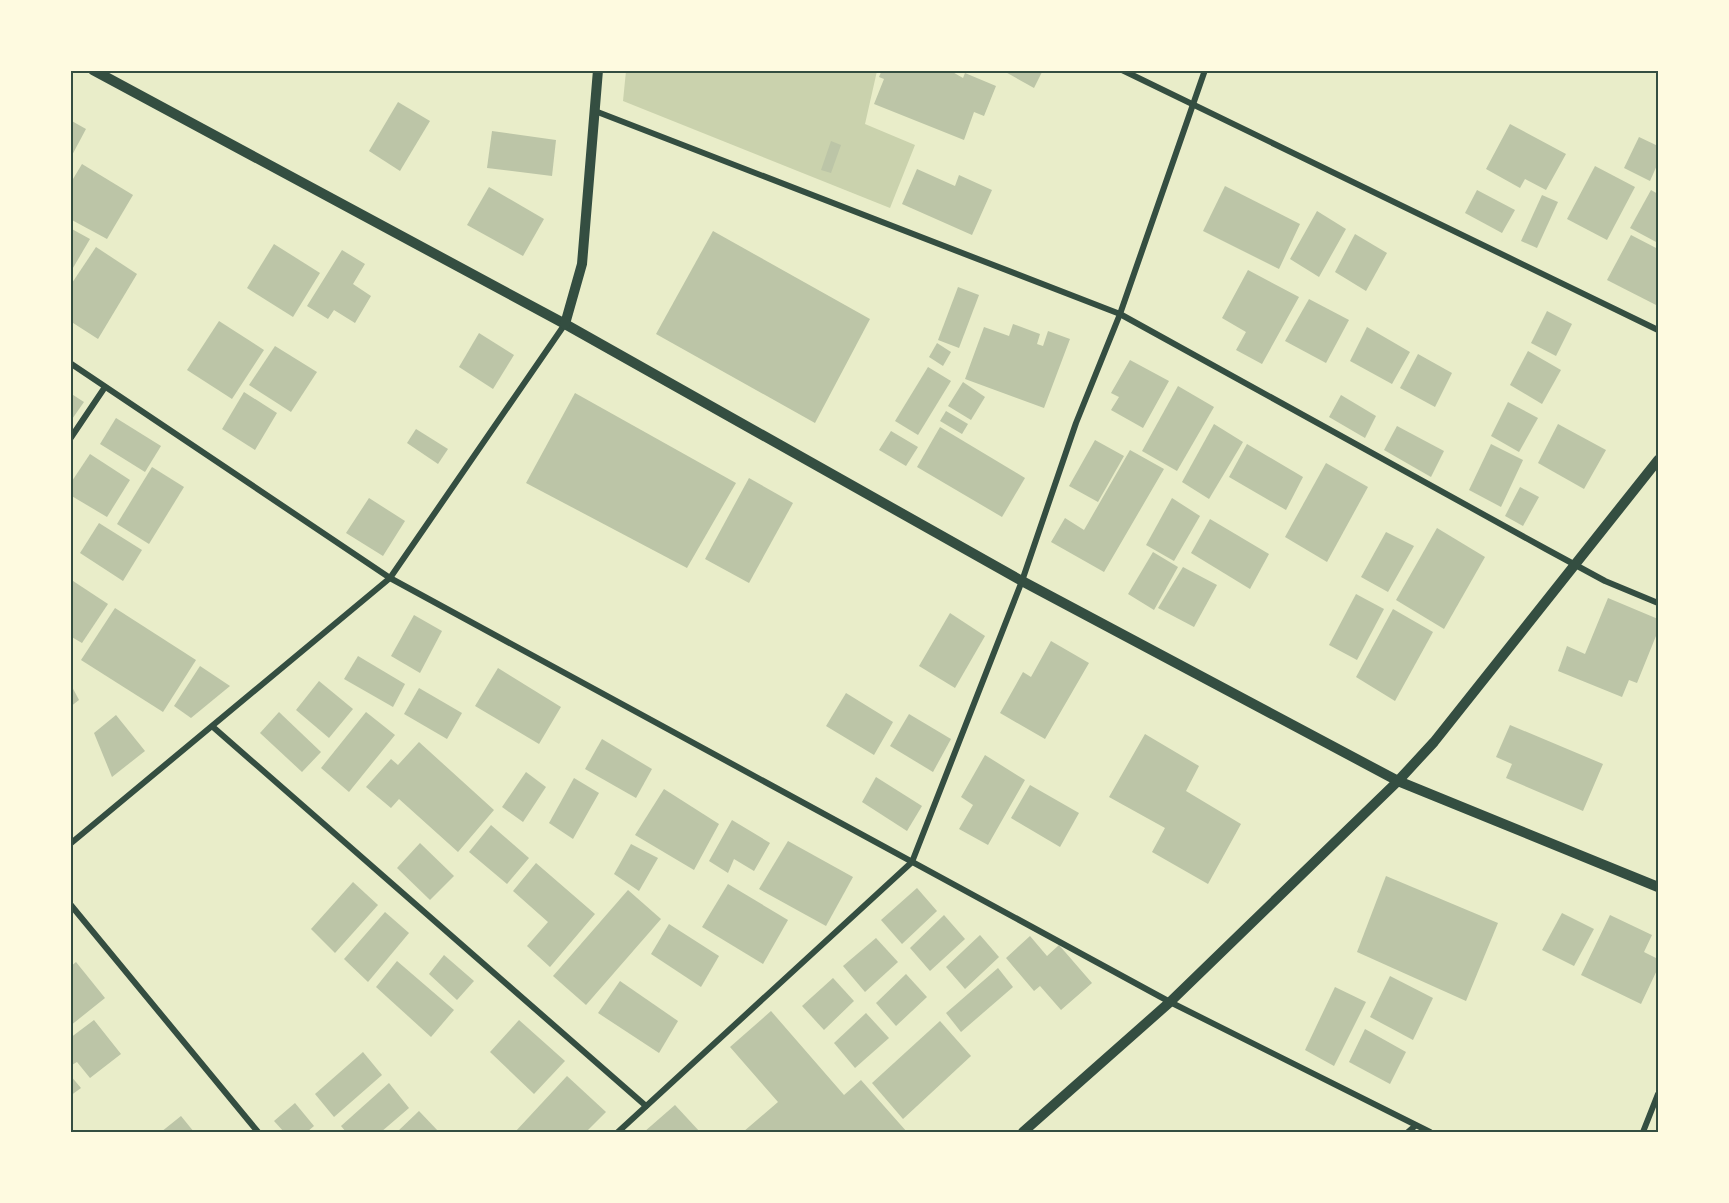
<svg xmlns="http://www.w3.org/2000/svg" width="1729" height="1203" font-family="'Source Sans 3',sans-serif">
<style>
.green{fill:#cad2ad}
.building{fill:#bcc5a7}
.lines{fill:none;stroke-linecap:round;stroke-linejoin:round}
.minor{stroke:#344e41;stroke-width:6}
.tertiary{stroke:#344e41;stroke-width:10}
.neatline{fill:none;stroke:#344e41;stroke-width:2}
</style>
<rect width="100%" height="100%" fill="#e9edc9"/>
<path class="green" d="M626,71H877L865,124L915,145L890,208L623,101Z"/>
<g class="building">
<path d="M882,70H949L963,78L965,73L996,86L984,116L974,112L964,140L874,104L884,79L879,77Z"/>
<path d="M1002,70H1043L1034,88Z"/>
<path d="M398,102L430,121L400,171L369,151Z"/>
<path d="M70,120L86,129L70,159Z"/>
<path d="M1510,124L1566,154L1546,190L1525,179L1520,188L1486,169Z"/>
<path d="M492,131L556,140L552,176L487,168Z"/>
<path d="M1639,137L1658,146V163L1650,181L1624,168Z"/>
<path d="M831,141L841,145L831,173L821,170Z"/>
<path d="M82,164L133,195L107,239L70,219V184Z"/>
<path d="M1595,166L1635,187L1607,240L1567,219Z"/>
<path d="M917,169L955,186L959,175L992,190L972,235L902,204Z"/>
<path d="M1225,186L1300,224L1279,269L1203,231Z"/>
<path d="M489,187L544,219L523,256L467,225Z"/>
<path d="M1477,190L1515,210L1502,233L1465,213Z"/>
<path d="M1651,190L1658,194V243L1630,228Z"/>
<path d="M1542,195L1558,202L1537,248L1521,241Z"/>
<path d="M1317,211L1346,229L1319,277L1290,259Z"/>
<path d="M70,228L90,239L70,273Z"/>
<path d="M713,231L870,319L815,423L656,334Z"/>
<path d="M1355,234L1387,253L1366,291L1335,272Z"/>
<path d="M1631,235L1658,249V306L1607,280Z"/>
<path d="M274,244L320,273L293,317L247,288Z"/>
<path d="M96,247L137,274L98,339L70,321V286Z"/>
<path d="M342,250L365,264L353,284L371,296L355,323L334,310L328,319L307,306Z"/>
<path d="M1248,270L1299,297L1262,364L1236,350L1246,332L1222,318Z"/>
<path d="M958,287L979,295L959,348L938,340Z"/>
<path d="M1309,299L1349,320L1326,363L1285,341Z"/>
<path d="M1547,311L1572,324L1556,356L1531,343Z"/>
<path d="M219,321L264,350L232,399L187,370Z"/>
<path d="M1013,324L1040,334L1037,344L1043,346L1048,331L1070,339L1044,408L965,379L984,327L1009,336Z"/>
<path d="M1367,327L1410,352L1392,384L1350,361Z"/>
<path d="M479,333L514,355L493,389L459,367Z"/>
<path d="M937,343L951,352L943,366L929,357Z"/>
<path d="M275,346L317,372L291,412L249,385Z"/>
<path d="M1528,351L1561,370L1542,404L1510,385Z"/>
<path d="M1418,354L1452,373L1435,407L1400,388Z"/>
<path d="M1130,360L1169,381L1143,428L1111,410L1119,397L1111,393Z"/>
<path d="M928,367L951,381L918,435L895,421Z"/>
<path d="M963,382L985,397L971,420L948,406Z"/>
<path d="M1178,386L1214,407L1177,471L1142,451Z"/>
<path d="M244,392L277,413L255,450L222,429Z"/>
<path d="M70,393L84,402L70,422Z"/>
<path d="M575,393L736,483L687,568L526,483Z"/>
<path d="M1341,395L1376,416L1365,438L1329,417Z"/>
<path d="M1508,402L1538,418L1519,452L1491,436Z"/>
<path d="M946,411L968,424L962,434L940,421Z"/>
<path d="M116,418L161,446L145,472L100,444Z"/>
<path d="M1214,424L1243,442L1209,499L1182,482Z"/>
<path d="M1558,424L1606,450L1584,489L1538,463Z"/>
<path d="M1397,426L1444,451L1431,477L1384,450Z"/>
<path d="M940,427L1025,478L1002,517L917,467Z"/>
<path d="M416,429L448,449L438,464L407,443Z"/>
<path d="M891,431L918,447L906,466L879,450Z"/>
<path d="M1095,440L1124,456L1098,502L1069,486Z"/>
<path d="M1247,444L1303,477L1286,510L1229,477Z"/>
<path d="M1491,444L1523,460L1501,507L1469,490Z"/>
<path d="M1130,450L1164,469L1104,572L1051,542L1065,518L1084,530Z"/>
<path d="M90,454L130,480L107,517L70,495V484Z"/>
<path d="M1326,463L1368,487L1327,562L1285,537Z"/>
<path d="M152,467L184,487L149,544L117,524Z"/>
<path d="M749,478L793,503L749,583L705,559Z"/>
<path d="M1520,487L1539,497L1523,526L1505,516Z"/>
<path d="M369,498L405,521L383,556L346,533Z"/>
<path d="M1172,498L1200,516L1174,561L1146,545Z"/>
<path d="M1210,519L1269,554L1250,589L1191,553Z"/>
<path d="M99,523L142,550L123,581L80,553Z"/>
<path d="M1437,528L1485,557L1444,629L1396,600Z"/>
<path d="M1386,532L1414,546L1388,592L1361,577Z"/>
<path d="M1153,552L1178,567L1154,610L1128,594Z"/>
<path d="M1183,567L1217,585L1194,627L1158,608Z"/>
<path d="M70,579L108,604L82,643L70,636Z"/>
<path d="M1356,594L1384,609L1357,660L1329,645Z"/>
<path d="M1608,598L1658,619V631L1637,683L1629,680L1622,697L1558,671L1567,646L1585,654Z"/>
<path d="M115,608L196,660L163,712L81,660Z"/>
<path d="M1393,609L1433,632L1395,701L1356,677Z"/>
<path d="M950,613L985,636L955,688L919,666Z"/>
<path d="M414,615L442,631L420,673L391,656Z"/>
<path d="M1051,641L1089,663L1045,739L1000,713L1023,672L1031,677Z"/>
<path d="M358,656L405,684L393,707L344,679Z"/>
<path d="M200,666L230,686L191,718L174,706Z"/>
<path d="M498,668L561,707L539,744L475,706Z"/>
<path d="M319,681L353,709L329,738L296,710Z"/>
<path d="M70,683L79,700L70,707Z"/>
<path d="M419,688L462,713L447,739L404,714Z"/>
<path d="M846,693L893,722L874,755L826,726Z"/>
<path d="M279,712L321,752L302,772L260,733Z"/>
<path d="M366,712L395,735L349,792L321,768Z"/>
<path d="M909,714L951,739L933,772L890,746Z"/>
<path d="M116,715L145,751L112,777L94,733Z"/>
<path d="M1510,725L1603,764L1583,811L1506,778L1512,764L1496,757Z"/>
<path d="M1145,734L1199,766L1186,791L1241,824L1208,884L1152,852L1165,828L1109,797Z"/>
<path d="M602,739L652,769L636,798L585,769Z"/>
<path d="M419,742L494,810L458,852L399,799L391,808L366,787L391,759L398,765Z"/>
<path d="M985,755L1025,780L988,845L959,829L973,805L961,797Z"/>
<path d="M526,772L546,787L523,822L502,807Z"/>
<path d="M876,777L922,806L907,831L862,802Z"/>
<path d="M574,778L599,793L573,839L549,823Z"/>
<path d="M1030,785L1079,813L1060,847L1011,818Z"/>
<path d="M664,789L719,824L694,870L635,835Z"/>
<path d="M732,820L770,843L754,871L734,859L728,873L709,861Z"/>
<path d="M491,825L529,858L507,884L469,852Z"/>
<path d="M788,841L853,877L826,926L759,889Z"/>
<path d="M420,843L454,876L430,900L397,868Z"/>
<path d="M631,844L658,858L639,891L614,874Z"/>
<path d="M536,863L595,914L550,967L527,946L548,922L513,891Z"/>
<path d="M1386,876L1498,923L1466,1001L1357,952Z"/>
<path d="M353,882L378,905L335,953L311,929Z"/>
<path d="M728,884L788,920L763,964L702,927Z"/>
<path d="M917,888L937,911L902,944L881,920Z"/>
<path d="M628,890L661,919L586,1005L553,976Z"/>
<path d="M385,912L409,933L368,982L344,959Z"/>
<path d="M1562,913L1594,929L1574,966L1542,950Z"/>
<path d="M944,915L965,939L930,971L910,948Z"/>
<path d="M1610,915L1652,935L1644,952L1658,959V968L1641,1004L1581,975Z"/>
<path d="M669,924L719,956L701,987L651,954Z"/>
<path d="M980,935L999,957L965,989L946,967Z"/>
<path d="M1030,936L1047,956L1059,945L1092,983L1061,1010L1040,986L1034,991L1006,958Z"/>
<path d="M876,938L898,962L865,992L843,966Z"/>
<path d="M444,955L474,981L457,1000L429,974Z"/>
<path d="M397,961L454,1010L431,1037L376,987Z"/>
<path d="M76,962L105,998L70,1026V967Z"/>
<path d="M998,968L1013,987L961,1032L946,1013Z"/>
<path d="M906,974L927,997L896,1026L876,1003Z"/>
<path d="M1390,976L1433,998L1413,1040L1370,1017Z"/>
<path d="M833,978L854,1001L824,1030L802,1006Z"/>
<path d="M620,981L678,1021L659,1053L598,1013Z"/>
<path d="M1335,987L1366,1002L1334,1066L1305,1050Z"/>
<path d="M771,1011L844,1095L861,1080L907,1132H743L778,1102L730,1047Z"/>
<path d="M866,1013L889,1038L855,1068L834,1043Z"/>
<path d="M94,1020L121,1054L90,1078L77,1062L70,1066V1038Z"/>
<path d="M519,1020L565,1061L534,1094L490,1052Z"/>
<path d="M940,1021L971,1056L903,1119L872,1083Z"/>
<path d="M1365,1029L1406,1052L1390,1084L1349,1062Z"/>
<path d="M363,1052L382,1075L334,1117L315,1094Z"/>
<path d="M70,1075L81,1088L70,1096Z"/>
<path d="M567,1076L606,1112L586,1132H515Z"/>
<path d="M389,1083L409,1108L381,1132H346L341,1126Z"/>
<path d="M295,1103L314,1126L307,1132H284L274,1121Z"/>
<path d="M675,1105L700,1132H644Z"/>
<path d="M419,1111L439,1132H397Z"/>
<path d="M181,1116L194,1132H161Z"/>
</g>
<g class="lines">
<g class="minor">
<path d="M1122,70L1658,330"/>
<path d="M595,111L1120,314L1546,549L1605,581L1658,603"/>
<path d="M70,363L390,578L1170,1002L1430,1132"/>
<path d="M70,439L105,387"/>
<path d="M213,727L646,1106"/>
<path d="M70,844L390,578L565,324"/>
<path d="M70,904L258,1132"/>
<path d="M618,1132L912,862L1022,581L1076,423L1120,314L1205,70"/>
<path d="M1408,1132L1415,1126"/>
<path d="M1643,1132L1658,1094"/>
</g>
<g class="tertiary">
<path d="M93,70L565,324L1022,581L1398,781L1658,887"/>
<path d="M565,324L582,264L598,70"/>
<path d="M1023,1132L1170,1002L1398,781L1434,742L1658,460"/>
</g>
</g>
<rect width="1729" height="1203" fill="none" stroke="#fefae0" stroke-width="144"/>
<rect x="72" y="72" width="1585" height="1059" class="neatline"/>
</svg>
